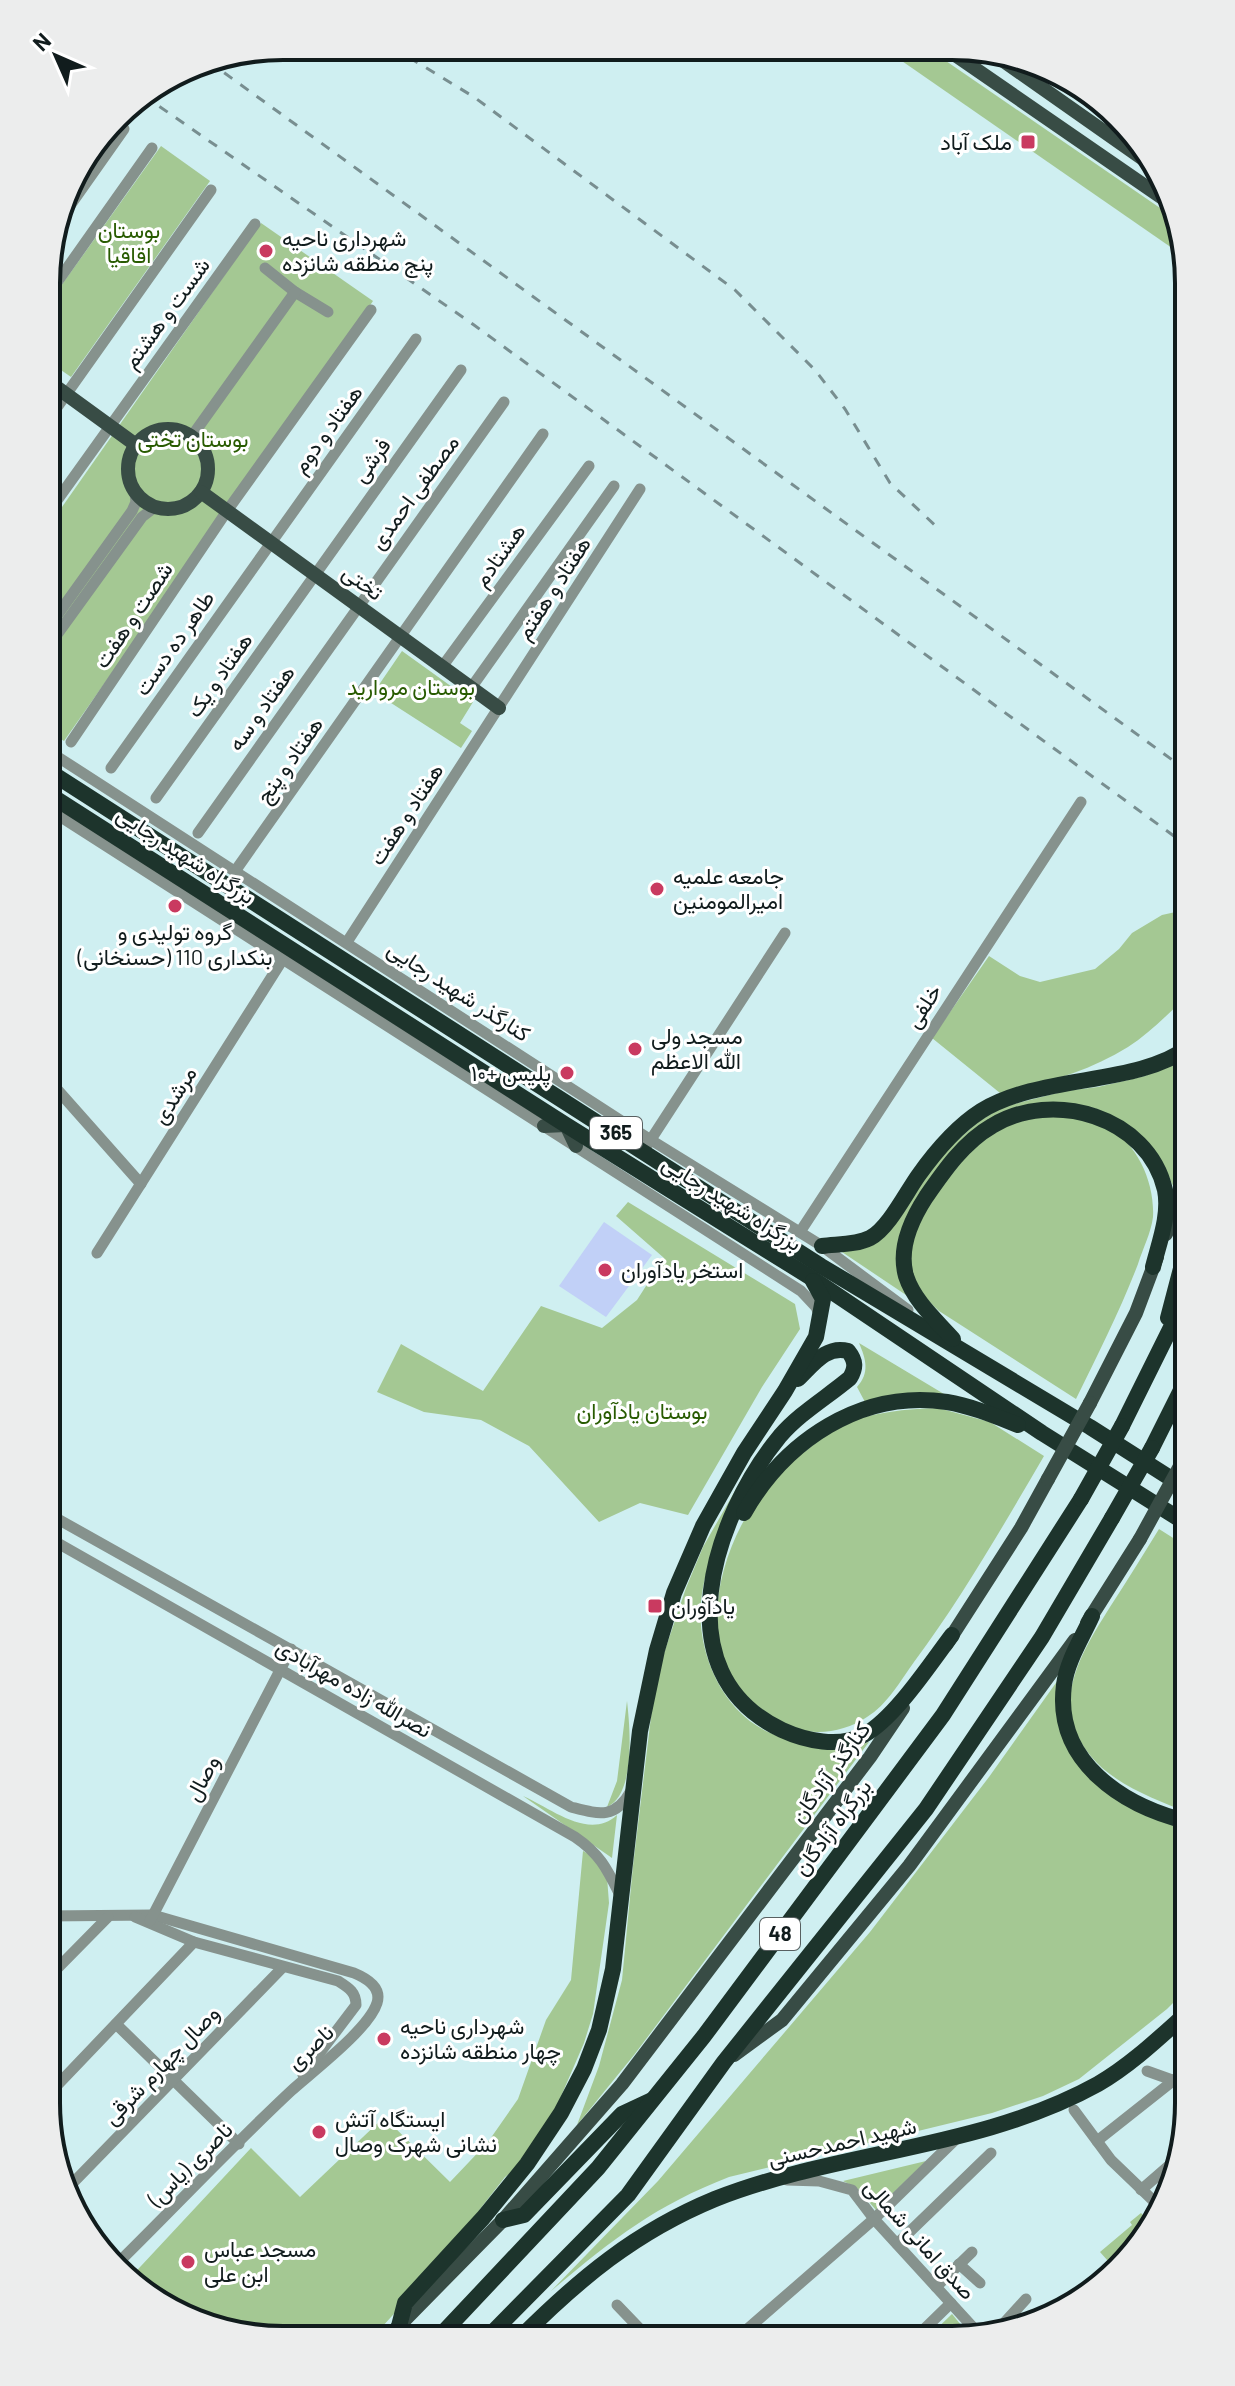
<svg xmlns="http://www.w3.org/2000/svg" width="1235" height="2386" font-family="Barlow,Vazirmatn,sans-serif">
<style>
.green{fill:#a4c893}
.water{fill:#c1d0f7}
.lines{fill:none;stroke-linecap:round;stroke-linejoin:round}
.minor{stroke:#86928d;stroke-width:11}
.major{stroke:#384c45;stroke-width:14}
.highway{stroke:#1d342c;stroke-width:16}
.rail{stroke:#788e90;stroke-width:3;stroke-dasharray:10 10;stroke-linecap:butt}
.major-bridge{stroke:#384c45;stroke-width:14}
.highway-bridge{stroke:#1d342c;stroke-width:16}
.poi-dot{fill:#c93a60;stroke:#fff;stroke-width:3}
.labels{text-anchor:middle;stroke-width:6;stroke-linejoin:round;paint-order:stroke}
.shield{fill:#fff;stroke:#586061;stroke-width:2}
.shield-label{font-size:20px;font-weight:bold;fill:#111c1d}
.poi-label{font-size:22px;fill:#111c1d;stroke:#fff;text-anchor:start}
.park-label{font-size:22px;fill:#285b01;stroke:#fff}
.street-label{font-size:22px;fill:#111c1d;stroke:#fff}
.rim{fill:none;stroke:#111c1d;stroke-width:4}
</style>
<rect width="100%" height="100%" fill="#cfeff1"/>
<g class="green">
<path d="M886,50H930L1179,221L1185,257Z"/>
<path d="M161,146L210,181L71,377L48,361V304Z"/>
<path d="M261,223L373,301L64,741L47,730L48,527Z"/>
<path d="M402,651L473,702L460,723L472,731L461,748L374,692Z"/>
<path d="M1189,909V994C1170,1012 1150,1033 1128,1047C1088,1072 1045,1083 1000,1093L932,1038L989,956L1020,976L1040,982L1095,969L1119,949L1132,933L1162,915Z"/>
<path d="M1189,1055V1136L1173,1186L1165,1168L1114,1117L1094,1108L1052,1102L1005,1112L911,1210L909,1297L842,1252L869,1246L942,1154L978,1122L1002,1107L1065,1091L1098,1087L1145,1076Z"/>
<path d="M1053,1115C1069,1118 1092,1120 1107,1127C1138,1143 1155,1184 1153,1217C1151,1233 1143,1248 1138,1264C1120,1311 1098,1354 1076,1399L939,1311C927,1300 916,1288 911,1271C900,1226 963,1150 999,1129C1015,1120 1035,1118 1053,1115Z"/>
<path d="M628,1202L795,1304L800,1329L762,1387L688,1515L640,1503L599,1522L529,1446L481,1420L424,1412L377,1392L401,1344L483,1391L541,1306L602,1328L637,1300L664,1258L616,1216Z"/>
<path d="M859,1343L944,1394L865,1402L857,1387C870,1373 866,1359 859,1343Z"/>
<path d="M938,1408L990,1422L1044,1456C1003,1526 963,1596 914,1662C901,1680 887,1705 867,1717C840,1735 803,1738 776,1719C757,1706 739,1694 729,1673C697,1607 734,1515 784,1467C792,1459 804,1453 813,1445C822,1439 832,1429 843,1424C874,1412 905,1409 938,1408Z"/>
<path d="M748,1468C730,1511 706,1555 701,1601C696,1654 724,1718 778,1736C787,1739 799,1739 808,1741C832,1745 846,1747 869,1742L634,2055L577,2125L599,2066L622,1980L633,1866L654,1692L663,1656L686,1588L703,1547Z"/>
<path d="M1159,1529L1189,1548V1813C1157,1800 1121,1787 1097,1763C1046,1710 1078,1658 1110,1607C1127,1581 1143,1555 1159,1529Z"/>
<path d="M1058,1680C1056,1712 1057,1729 1073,1758L1189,1827L1188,1988L1167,2009L1079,2079L1043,2096L992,2113L729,2177C654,2206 612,2240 551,2291L658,2181L870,1932L989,1777Z"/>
<path d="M627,1701C630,1727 636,1794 607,1807L617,1781Z"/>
<path d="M523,1796C551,1808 589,1841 617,1815L612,1858Z"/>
<path d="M583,1851L592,1856L607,1877L609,1903L593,2014L584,2043L552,2117L526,2161L505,2177L480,2209L470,2230L372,2338H252L127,2281L251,2148L300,2197L384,2117L450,2182L488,2142L518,2099L546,2020L571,1980Z"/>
<path d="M926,2161L876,2210L857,2188L843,2181Z"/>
<path d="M1141,2213L1153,2225L1140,2248L1116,2270L1100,2252L1132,2225L1130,2222Z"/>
<path d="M952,2314L969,2335L952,2340H925Z"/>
</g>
<path class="water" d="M604,1222L652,1255L606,1317L559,1286Z"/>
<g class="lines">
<g class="minor">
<path d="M57,224L124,129"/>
<path d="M265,268L295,292L328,312"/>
<path d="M48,295L152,148"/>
<path d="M48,420L211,190"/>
<path d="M192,436L295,292"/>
<path d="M48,513L255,224"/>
<path d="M48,628L132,511L136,502L135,493"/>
<path d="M48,647L142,517L155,507"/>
<path d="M442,667L589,466"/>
<path d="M471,688L614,486"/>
<path d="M71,742L227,511L371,310"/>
<path d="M47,750L651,1140L822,1246L908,1310"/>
<path d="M111,768L416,339"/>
<path d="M156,798L461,370"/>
<path d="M47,808L801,1291L816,1307L820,1317"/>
<path d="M198,833L504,402"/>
<path d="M238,867L543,434"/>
<path d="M347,942L640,489"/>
<path d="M47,1078L141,1184"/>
<path d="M648,1144L785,933"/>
<path d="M800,1232L1081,802"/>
<path d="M97,1253L283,959"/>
<path d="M47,1513L571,1807C598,1814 615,1820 631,1791"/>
<path d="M47,1537L575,1837C600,1854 607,1869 620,1895"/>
<path d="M46,1916L153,1915L354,1973C366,1978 382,1987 377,2003C369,2029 312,2072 291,2091C231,2147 175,2207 116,2265"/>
<path d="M135,1917L194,1942L338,1981C349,1988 356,1992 356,2005L303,2075"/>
<path d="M150,1921L291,1649"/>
<path d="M46,1980L108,1917"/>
<path d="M116,2024L239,2144"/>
<path d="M1147,2071L1175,2081"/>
<path d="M46,2097L194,1942"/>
<path d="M1074,2110L1111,2160L1162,2209"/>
<path d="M1097,2141L1188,2069"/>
<path d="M787,2180L819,2181L852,2190L874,2219L980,2335"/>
<path d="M66,2190L283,1967"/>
<path d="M1141,2190L1179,2157"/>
<path d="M897,2244L991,2153"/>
<path d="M959,2264L980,2283"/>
<path d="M936,2287L972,2252"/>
<path d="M617,2305L641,2330L659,2339"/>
<path d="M995,2333L1026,2299"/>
<path d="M736,2339L874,2219L958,2137"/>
<path d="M913,2340L951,2303"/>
</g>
<g class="major">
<path d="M948,50L1177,208"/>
<path d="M988,50L1146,161"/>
<path d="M48,381L136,445"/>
<circle cx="168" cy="469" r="40"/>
<path d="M201,492L499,708"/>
<path d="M544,1126L566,1125L576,1146"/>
<path d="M1166,1234L1189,1174"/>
<path d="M1090,1403L1136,1313L1157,1257"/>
<path d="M1087,1623L1140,1539"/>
<path d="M946,1645L1021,1528L1048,1479"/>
<path d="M734,2055L782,2020L909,1866L1075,1640"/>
<path d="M387,2338L503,2220L622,2084L870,1757L903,1708"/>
</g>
<g class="highway">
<path d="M47,770L821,1266L1090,1427L1189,1490"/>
<path d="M47,793L566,1125L813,1279L1042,1433L1189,1525"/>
<path d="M822,1246C837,1244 856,1245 870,1238C888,1229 906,1193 918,1176C935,1152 956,1127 981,1111C1041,1074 1137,1086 1189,1047"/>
<path d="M1168,1318L1189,1238"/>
<path d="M953,1339C936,1320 914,1301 906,1276C898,1248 911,1220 926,1197C944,1171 964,1142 992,1126C1052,1089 1148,1116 1165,1190C1170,1215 1159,1243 1153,1267"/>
<path d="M798,1379C813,1365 826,1345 848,1351C856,1361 856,1368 850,1378C826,1398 800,1413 780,1436C714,1516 661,1673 782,1730C806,1741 839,1748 864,1735C895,1718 930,1664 952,1635"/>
<path d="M1122,1426L1189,1291"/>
<path d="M1152,1448L1189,1374"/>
<path d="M1188,1451L1189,1450"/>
<path d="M744,1513C785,1441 861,1389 947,1402C971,1406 995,1416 1018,1425"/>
<path d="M1092,1616C1082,1638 1067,1661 1064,1685C1054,1761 1122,1806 1189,1822"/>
<path d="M503,2220L524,2215L622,2114L652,2100"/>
<path d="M399,2326L405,2303L483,2218L527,2164L561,2113L584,2069L599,2030L613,1969L640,1731L657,1650L674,1593L703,1526L744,1453L785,1391L816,1337L823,1299L813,1281"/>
<path d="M438,2338L598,2168L704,2036L943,1715L1081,1499"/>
<path d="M486,2339L628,2195L724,2062L926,1809L1042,1637L1112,1518"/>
<path d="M519,2339C579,2279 635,2232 715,2199C839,2150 979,2150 1098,2084C1131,2065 1160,2037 1188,2012"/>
</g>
<g class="rail">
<path d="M392,47L474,97L735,290L815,370L845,409L890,483L939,529"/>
<path d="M208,61L1189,772"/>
<path d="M143,95L474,325L1189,847"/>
</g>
<g class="major-bridge">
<path d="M1048,1479L1090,1403"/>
<path d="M1140,1539L1180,1466"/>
</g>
<g class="highway-bridge">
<path d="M1081,1499L1122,1426"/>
<path d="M1112,1518L1152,1448"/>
</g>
</g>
<g class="poi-dot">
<rect x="1020" y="134" width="16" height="16" rx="4"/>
<circle cx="266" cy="251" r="8"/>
<circle cx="657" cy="889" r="8"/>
<circle cx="175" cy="906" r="8"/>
<circle cx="635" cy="1049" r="8"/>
<circle cx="567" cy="1073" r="8"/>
<circle cx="605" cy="1270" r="8"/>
<rect x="647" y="1598" width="16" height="16" rx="4"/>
<circle cx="384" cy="2039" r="8"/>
<circle cx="319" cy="2132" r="8"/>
<circle cx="188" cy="2262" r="8"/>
</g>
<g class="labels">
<g class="shield">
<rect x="590" y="1117" width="52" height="32" rx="6"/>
<rect x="760" y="1918" width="40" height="32" rx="6"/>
</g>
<g class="shield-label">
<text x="616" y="1140">365</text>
<text x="780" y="1941">48</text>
</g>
<g class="poi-label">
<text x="1012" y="150" text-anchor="end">ملک آباد</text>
<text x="282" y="246">شهرداری ناحیه<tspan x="282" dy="25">پنج منطقه شانزده</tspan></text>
<text x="673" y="884">جامعه علمیه<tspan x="673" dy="25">امیرالمومنین</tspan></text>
<text x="175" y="940" text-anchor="middle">گروه تولیدی و<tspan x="175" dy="25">بنکداری 110 (حسنخانی)</tspan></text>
<text x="651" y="1044">مسجد ولی<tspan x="651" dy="25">الله الاعظم</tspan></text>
<text x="551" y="1081" text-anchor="end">پلیس +۱۰</text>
<text x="621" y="1278">استخر یادآوران</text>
<text x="671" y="1614">یادآوران</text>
<text x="400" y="2034">شهرداری ناحیه<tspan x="400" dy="25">چهار منطقه شانزده</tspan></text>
<text x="335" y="2127">ایستگاه آتش<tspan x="335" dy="25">نشانی شهرک وصال</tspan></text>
<text x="204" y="2257">مسجد عباس<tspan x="204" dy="25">ابن علی</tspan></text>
</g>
<g class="park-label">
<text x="129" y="238">بوستان<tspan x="129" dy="25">اقاقیا</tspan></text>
<text x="193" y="447">بوستان تختی</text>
<text x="411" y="695">بوستان مروارید</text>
<text x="642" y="1419">بوستان یادآوران</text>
</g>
<g class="street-label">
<text transform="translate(166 313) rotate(-54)" y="8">شست و هشتم</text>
<text transform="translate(327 429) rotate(-54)" y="8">هفتاد و دوم</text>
<text transform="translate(371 460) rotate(-54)" y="8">فرشی</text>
<text transform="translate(414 492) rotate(-54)" y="8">مصطفی احمدی</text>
<text transform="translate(499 555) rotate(-54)" y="8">هشتادم</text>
<text transform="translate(363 582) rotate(36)" y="8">تختی</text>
<text transform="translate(553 588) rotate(-57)" y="8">هفتاد و هفتم</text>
<text transform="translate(133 615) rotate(-56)" y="8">شصت و هفت</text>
<text transform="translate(174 643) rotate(-55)" y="8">طاهر ده دست</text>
<text transform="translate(219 675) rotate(-55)" y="8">هفتاد و یک</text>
<text transform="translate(261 708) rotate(-55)" y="8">هفتاد و سه</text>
<text transform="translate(289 760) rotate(-55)" y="8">هفتاد و پنج</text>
<text transform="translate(406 814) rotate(-57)" y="8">هفتاد و هفت</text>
<text transform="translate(186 855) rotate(33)" y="8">بزرگراه شهید رجایی</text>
<text transform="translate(459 991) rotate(33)" y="8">کنارگذر شهید رجایی</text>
<text transform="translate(923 1006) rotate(-57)" y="8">خلفی</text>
<text transform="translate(174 1095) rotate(-58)" y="8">مرشدی</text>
<text transform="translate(732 1203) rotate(32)" y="8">بزرگراه شهید رجایی</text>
<text transform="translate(354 1688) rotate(30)" y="8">نصرالله زاده مهرآبادی</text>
<text transform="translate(830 1772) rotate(-54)" y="8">کنارگذر آزادگان</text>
<text transform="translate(202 1778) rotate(-62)" y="8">وصال</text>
<text transform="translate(832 1827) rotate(-53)" y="8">بزرگراه آزادگان</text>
<text transform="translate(310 2047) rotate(-43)" y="8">ناصری</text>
<text transform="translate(161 2065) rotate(-46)" y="8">وصال چهارم شرقی</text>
<text transform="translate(842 2142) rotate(-13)" y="8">شهید احمدحسنی</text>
<text transform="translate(190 2164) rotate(-45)" y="8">ناصری (یاس)</text>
<text transform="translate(920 2239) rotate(48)" y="8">صدق امانی شمالی</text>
</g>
</g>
<path d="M0 0H1235V2386H0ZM283 60H952A223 223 0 0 1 1175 283V2103A223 223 0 0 1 952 2326H283A223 223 0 0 1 60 2103V283A223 223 0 0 1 283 60Z" fill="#eceded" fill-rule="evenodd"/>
<path class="rim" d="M283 60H952A223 223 0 0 1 1175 283V2103A223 223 0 0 1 952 2326H283A223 223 0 0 1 60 2103V283A223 223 0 0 1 283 60Z"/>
<g transform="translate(56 56) rotate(315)" stroke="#ffffff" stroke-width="6" paint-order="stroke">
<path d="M0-6L14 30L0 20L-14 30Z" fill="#111c1d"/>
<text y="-12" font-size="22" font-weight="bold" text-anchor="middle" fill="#111c1d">N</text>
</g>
</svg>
